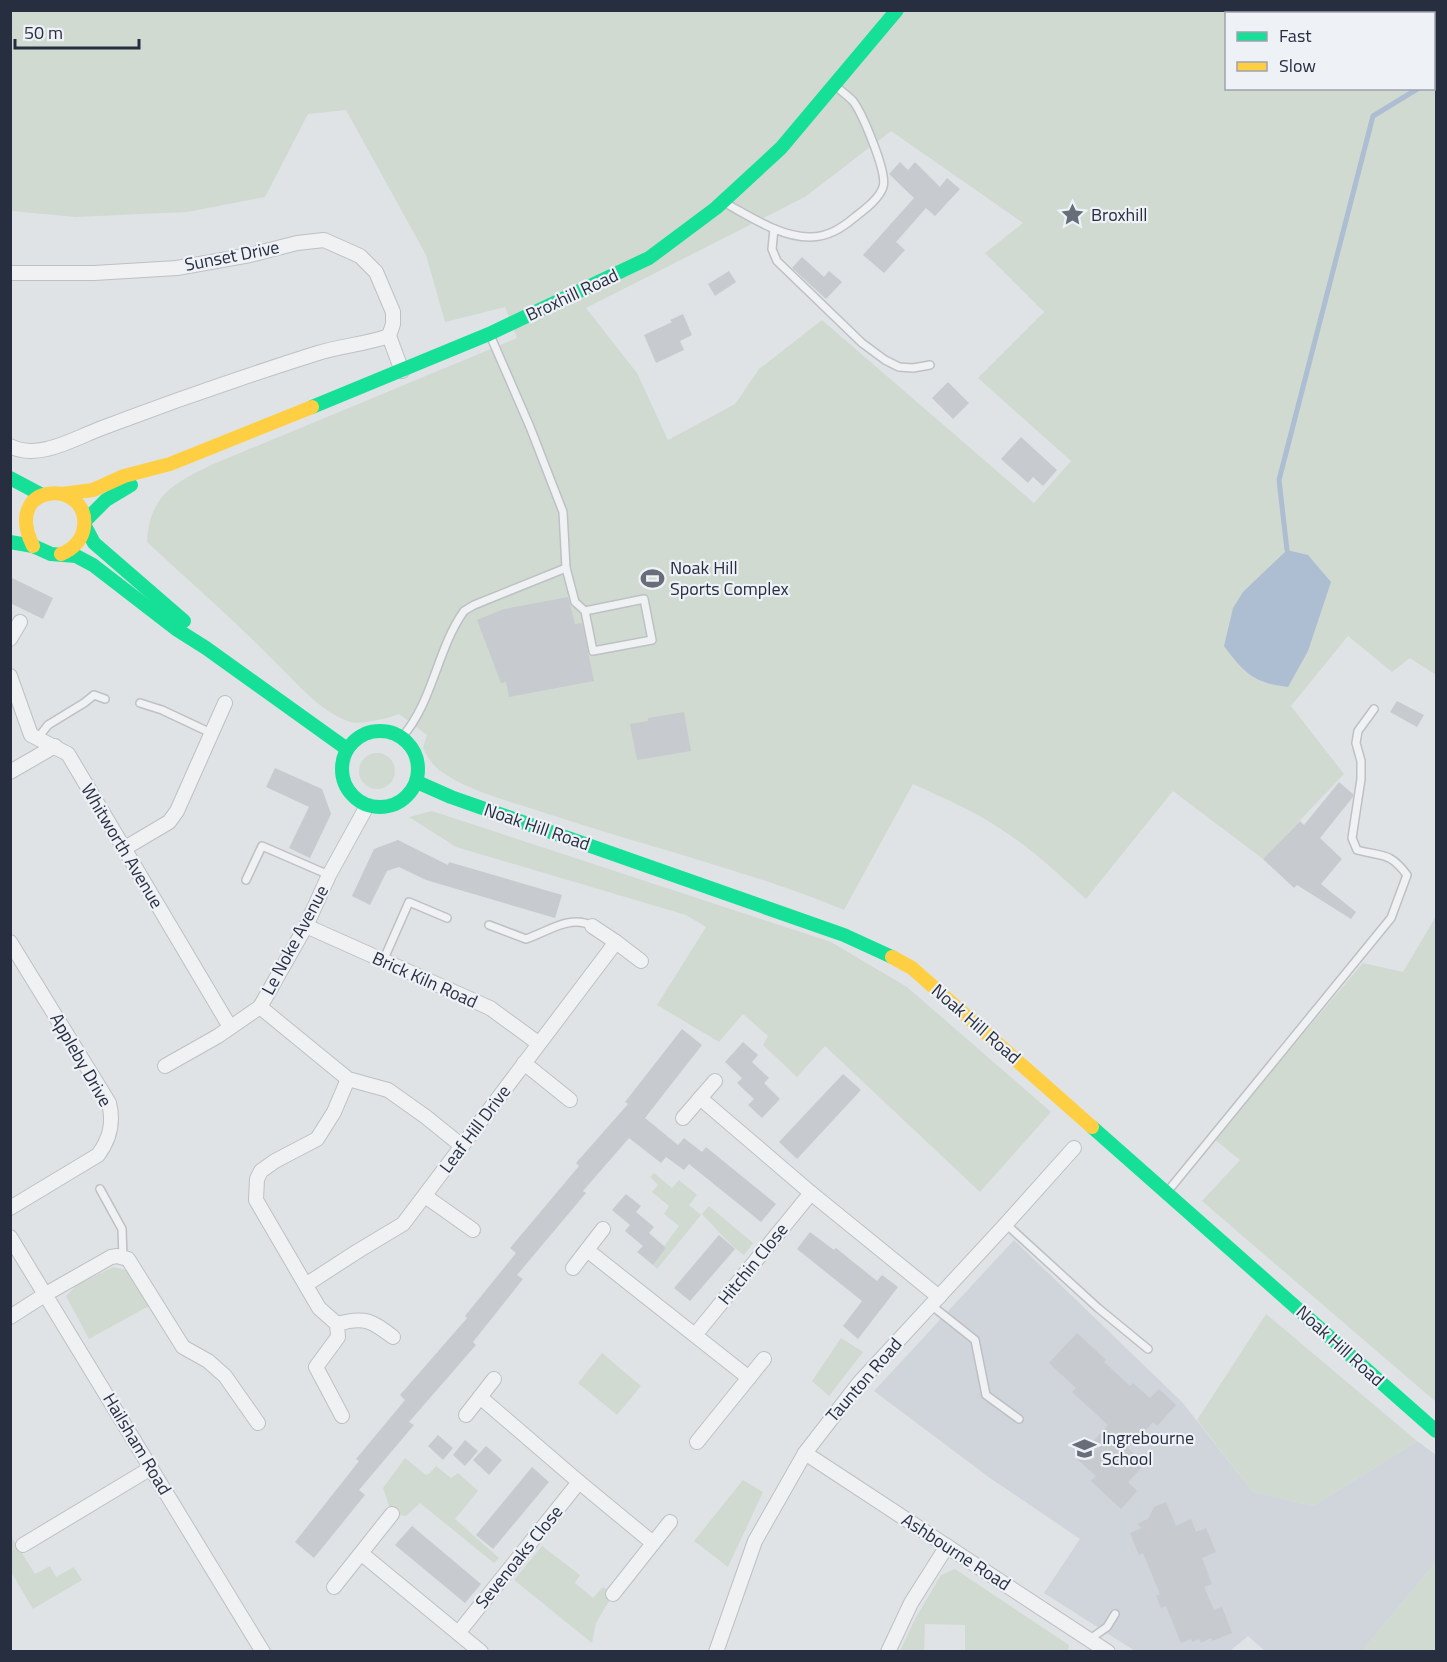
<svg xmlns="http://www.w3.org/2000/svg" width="1447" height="1662" font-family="'Titillium Web',sans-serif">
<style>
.built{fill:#d0d4db}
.green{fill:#d0dad1;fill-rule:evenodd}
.water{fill:#adbdd2}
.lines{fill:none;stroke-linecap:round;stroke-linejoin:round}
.stream{stroke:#adbdd2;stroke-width:5}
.building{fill:#c7cace}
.lane-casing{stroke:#bdc0c4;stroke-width:10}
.street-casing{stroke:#bdc0c4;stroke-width:16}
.lane{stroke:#f0f1f3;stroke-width:7}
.street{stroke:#f0f1f3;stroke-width:14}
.fast{stroke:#16e098;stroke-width:14}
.slow{stroke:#ffcf43;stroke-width:14}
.labels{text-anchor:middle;stroke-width:4.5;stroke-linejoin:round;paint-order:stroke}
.poi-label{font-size:18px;fill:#272e40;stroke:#eef1f6;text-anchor:start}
.street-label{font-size:18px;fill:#272e40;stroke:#eef1f6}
</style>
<rect width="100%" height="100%" fill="#e0e3e6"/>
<path class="built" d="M1014,1240L1182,1402L1253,1492L1314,1506L1417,1441L1436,1455V1562L1362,1651H1265L1248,1636L1230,1651H1135L1044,1593L1080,1539L990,1478L874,1391Z"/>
<g class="green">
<path d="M10,11H1436V675L1410,658L1392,672L1348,636L1291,706L1344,774L1263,859L1173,791L1086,899C1057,873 1029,846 996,826C970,809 941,797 913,784L844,910C747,870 644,846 545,813C510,801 469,792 439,770C432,764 427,757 423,748L427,735L399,714C389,718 361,725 350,722C319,711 298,684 275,662C234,620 190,582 147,542C149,496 174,483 211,465L517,338L505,307L445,322L426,255L346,110L308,114L265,197L187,212L76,217L11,211ZM1226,14H1434V88H1226ZM891,131L1023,223L985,253L1044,312L978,378L1071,461L1034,503L822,320L759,369L735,404L668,440L637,373L586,308L805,197Z"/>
<circle cx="377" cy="771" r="18"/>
<path d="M432,811L831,942L907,987L1051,1112L980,1192L825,1046L797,1077L763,1045L768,1036L743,1014L719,1042L657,1005L706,927L686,915L456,847L409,817Z"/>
<path d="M1436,916V1402L1202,1201L1240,1160L1214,1139L1363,963L1403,972Z"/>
<path d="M654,1173L672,1188L679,1180L697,1195L689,1205L701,1215L657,1269L653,1265L666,1248L664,1246L679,1226L664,1214L669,1206L652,1192L658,1185L650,1177Z"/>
<path d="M709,1206L753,1243L744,1255C726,1242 717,1229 702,1214Z"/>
<path d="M113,1267L129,1271L149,1306L89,1339L66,1296L77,1285Z"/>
<path d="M1266,1314L1417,1441L1314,1506L1253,1492L1197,1420Z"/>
<path d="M841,1338L863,1352L829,1396L812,1381Z"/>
<path d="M602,1353L641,1386L617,1415L578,1383Z"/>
<path d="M405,1458L426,1475L430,1473L436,1466L451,1478L458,1473L478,1491L455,1519L499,1558L494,1563L420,1503L406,1516L392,1514L383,1488Z"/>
<path d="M743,1480L763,1492L728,1567L694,1541Z"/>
<path d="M11,1536L35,1574L50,1566L56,1577L74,1567L82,1580L33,1609L11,1572Z"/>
<path d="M542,1546L580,1575L575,1583L593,1598L603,1587L613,1594L596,1623L592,1643L514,1580Z"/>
<path d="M1436,1562V1651H1362Z"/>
<path d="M955,1569L1069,1645L1068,1651H965V1625L925,1624L924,1651H900L915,1619L941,1575Z"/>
</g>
<path class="water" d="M1287,550L1308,555L1331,582L1308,651L1288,687C1254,683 1244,673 1224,646L1233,608L1243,592Z"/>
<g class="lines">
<g class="stream">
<path d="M1434,80L1436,78"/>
<path d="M1287,550L1279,480L1373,116L1419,88"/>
</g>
</g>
<g class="building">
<path d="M900,162L908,170L915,162L940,187L947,178L960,189L935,216L926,208L896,242L905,250L884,273L863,255L914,198L889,174Z"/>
<path d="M802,257L824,277L829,271L842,282L826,299L792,268Z"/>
<path d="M729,271L736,282L715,296L708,284Z"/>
<path d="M683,314L692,335L680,341L684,350L656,363L644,335L672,322L670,320Z"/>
<path d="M948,382L969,403L953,419L932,398Z"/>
<path d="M1021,437L1057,470L1043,486L1033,477L1028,483L1001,459Z"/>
<path d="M10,577L53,598L43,619L10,603Z"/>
<path d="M568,597L575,624L582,623L594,681L509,697L506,682L501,683L477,620L504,609Z"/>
<path d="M1397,701L1424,715L1417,727L1390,712Z"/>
<path d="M684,712L691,751L637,760L630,724L648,721V718Z"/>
<path d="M275,768L322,789L331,814L310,858L289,848L309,807L266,787Z"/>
<path d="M1339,782L1353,794V797L1320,838L1342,859L1321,884L1356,912L1351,919L1297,885L1294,888L1263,859L1300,821L1304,825Z"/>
<path d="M398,840L448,865L449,862L562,895L555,918L426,880L399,867L387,871L370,905L352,896L374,849Z"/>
<path d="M682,1029L702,1045L645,1118L678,1145L684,1138L702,1152L706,1147L776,1204L761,1222L689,1164L684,1170L666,1157L661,1163L629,1138L583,1191L586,1193L517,1275L523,1279L473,1342L476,1345L409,1422L414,1425L359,1490L365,1495L314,1558L295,1542L359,1461L356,1459L405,1400L400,1395L467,1318L465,1316L516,1253L510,1248L579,1166L576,1163L628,1104L625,1102Z"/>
<path d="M743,1042L758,1055L752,1062L769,1078L764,1083L780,1099L762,1118L748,1105L754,1099L737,1083L742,1078L725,1062Z"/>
<path d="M843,1074L861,1090L797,1159L779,1142Z"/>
<path d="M626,1194L641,1206L636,1212L654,1227L649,1233L666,1248L653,1265L637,1252L643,1246L625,1231L630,1225L612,1210Z"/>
<path d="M810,1232L834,1250L836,1248L877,1281L882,1275L898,1287L858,1339L843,1326L862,1301L797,1249Z"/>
<path d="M719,1235L735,1249L690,1301L674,1288Z"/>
<path d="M1077,1333L1106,1360L1104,1362L1130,1386L1133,1383L1150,1398L1159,1389L1176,1405L1157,1426L1153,1422L1128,1448L1145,1464L1128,1482L1137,1491L1121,1509L1091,1481L1096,1476L1077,1459L1108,1425L1072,1392L1076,1388L1049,1363Z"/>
<path d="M438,1435L453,1448L443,1460L428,1446Z"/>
<path d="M465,1440L478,1451L465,1466L453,1455Z"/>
<path d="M486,1446L502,1460L489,1475L473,1460Z"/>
<path d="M532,1467L549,1482L493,1549L476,1535Z"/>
<path d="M1166,1502L1176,1526L1191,1519L1196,1532L1206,1528L1216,1552L1202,1558L1212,1584L1204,1587L1214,1610L1222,1607L1232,1633L1212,1641L1211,1638L1201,1643L1199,1639L1192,1642L1191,1639L1181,1643L1166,1606L1161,1608L1156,1596L1160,1594L1143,1553L1139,1555L1130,1533L1142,1528L1137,1524L1148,1519L1154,1507Z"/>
<path d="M412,1526L481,1584L465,1603L395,1545Z"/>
</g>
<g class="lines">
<defs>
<g id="lane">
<path d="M725,203C751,217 780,237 810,237C828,237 842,228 855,217C865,209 879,199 883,187C888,173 862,113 853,101C848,96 841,91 836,86"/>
<path d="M774,229L772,249L777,261L862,343L885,360L899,367L913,368L930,365"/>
<path d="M490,335L530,427L563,512L566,568L575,602L585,611L593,651L652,640L644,599L585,611"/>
<path d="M140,703L162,710L211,733"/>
<path d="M402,737C433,702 437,649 464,611L474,605L566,568"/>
<path d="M37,739L48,725L84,703L94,695L105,699"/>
<path d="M246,880L262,846L329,875"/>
<path d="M489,925L526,939C547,932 571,914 592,926"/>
<path d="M383,961L409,902L447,918"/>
<path d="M100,1189L122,1229L123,1258"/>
<path d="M1168,1191L1391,918L1407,875C1389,851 1382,857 1357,850L1352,838L1361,779V761L1356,743L1358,731L1374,709"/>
<path d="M1006,1224L1098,1308L1148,1349"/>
<path d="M931,1305L975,1340L986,1395L1019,1419"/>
<path d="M1090,1639L1107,1627L1115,1614"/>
</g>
<g id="street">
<path d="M10,273H94L177,268L250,255L297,243L324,240L360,256L376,272L393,312V324L389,336L402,371"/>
<path d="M10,446C38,461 75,438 102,428C173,401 245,376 318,353C341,346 366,344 389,336"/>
<path d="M10,639L20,622"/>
<path d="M10,676L31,735L68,754L230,1027"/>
<path d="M10,772L55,746"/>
<path d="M125,848L169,822L177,811L225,703"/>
<path d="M306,926L490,1008L538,1043"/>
<path d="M10,942L109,1103C114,1123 110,1139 98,1155L10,1208"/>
<path d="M616,942L641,961"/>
<path d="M260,1007L348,1079L388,1090L426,1117L462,1146"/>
<path d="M524,1063L570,1100"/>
<path d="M165,1066L218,1036L260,1007L306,926L329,875L367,806"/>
<path d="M700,1098L811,1193L939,1297"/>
<path d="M683,1118L715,1081"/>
<path d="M425,1196L473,1230"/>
<path d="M10,1237L263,1652"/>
<path d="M587,1250L749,1378"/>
<path d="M573,1268L603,1229"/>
<path d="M307,1284L358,1251L403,1224L616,942L592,926"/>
<path d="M10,1317L46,1294L111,1257L117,1256L128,1259L183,1347L208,1361L225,1376L258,1423"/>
<path d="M337,1324C365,1316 372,1321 393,1337"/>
<path d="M695,1335L811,1193"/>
<path d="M480,1397L579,1482L653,1543"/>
<path d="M466,1415L494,1379"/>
<path d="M342,1416L316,1367L338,1337L337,1324L319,1308L256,1200L257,1179L261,1171L275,1161L317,1139L334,1112L348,1079"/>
<path d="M697,1442L764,1359"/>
<path d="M805,1453L1108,1652"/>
<path d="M23,1545L151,1468"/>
<path d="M362,1554L481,1652"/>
<path d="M334,1587L392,1514"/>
<path d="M613,1594L670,1522"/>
<path d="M459,1632L579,1482"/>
<path d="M716,1652L755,1541L805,1453L859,1383L1006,1224L1074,1148"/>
<path d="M888,1652L911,1603L947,1546"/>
</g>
</defs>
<use href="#lane" class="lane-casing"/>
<use href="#street" class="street-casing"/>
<use href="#lane" class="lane"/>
<use href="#street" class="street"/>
<g class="fast">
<path d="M312,407L489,334L649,258L716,208L781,148L897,10"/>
<path d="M10,478L42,495"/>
<path d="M85,521L106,500L131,485"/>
<path d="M85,526L94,543L184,621"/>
<path d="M10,542L33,546L51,554L76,556L93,565L176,629L206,648L347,749"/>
<circle cx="380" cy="769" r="38"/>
<path d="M417,782L451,797L844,935L892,957"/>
<path d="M1092,1127L1436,1431"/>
</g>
<g class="slow">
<path d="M62,494L93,490L124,476L170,464L312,407"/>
<path d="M33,546C1,481 90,478 84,527C82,541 73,549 61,554"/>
<path d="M892,957L912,968L1092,1127"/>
</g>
</g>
<defs>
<symbol id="sight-bare" viewBox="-9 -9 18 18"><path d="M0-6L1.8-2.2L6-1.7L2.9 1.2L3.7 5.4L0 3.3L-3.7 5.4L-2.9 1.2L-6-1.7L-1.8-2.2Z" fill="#686d7a" stroke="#eef1f6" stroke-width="2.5" paint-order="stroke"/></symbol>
<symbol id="stadium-bare" viewBox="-9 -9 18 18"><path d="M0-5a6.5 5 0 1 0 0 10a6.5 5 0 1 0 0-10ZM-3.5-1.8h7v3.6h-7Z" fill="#686d7a" stroke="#eef1f6" stroke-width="2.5" paint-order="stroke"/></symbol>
<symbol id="school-bare" viewBox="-9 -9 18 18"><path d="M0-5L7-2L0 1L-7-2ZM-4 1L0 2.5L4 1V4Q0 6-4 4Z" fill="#686d7a" stroke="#eef1f6" stroke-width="2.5" paint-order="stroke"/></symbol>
</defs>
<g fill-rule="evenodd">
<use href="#sight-bare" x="1056" y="198" width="33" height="33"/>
<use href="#stadium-bare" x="636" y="562" width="33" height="33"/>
<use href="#school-bare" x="1068" y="1432" width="33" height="33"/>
</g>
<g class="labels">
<g class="poi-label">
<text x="1091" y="221">Broxhill</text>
<text x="670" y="574">Noak Hill<tspan x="670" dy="21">Sports Complex</tspan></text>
<text x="1102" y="1444">Ingrebourne<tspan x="1102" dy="21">School</tspan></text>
</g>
<g class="street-label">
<text transform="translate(232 256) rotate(-11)" y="6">Sunset Drive</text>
<text transform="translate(572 295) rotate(-25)" y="6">Broxhill Road</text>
<text transform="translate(537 827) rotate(19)" y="6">Noak Hill Road</text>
<text transform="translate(122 846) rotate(59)" y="6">Whitworth Avenue</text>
<text transform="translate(295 940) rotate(-62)" y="6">Le Noke Avenue</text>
<text transform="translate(425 980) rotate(24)" y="6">Brick Kiln Road</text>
<text transform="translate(976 1024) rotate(41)" y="6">Noak Hill Road</text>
<text transform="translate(81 1060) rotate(60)" y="6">Appleby Drive</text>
<text transform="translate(475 1129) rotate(-53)" y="6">Leaf Hill Drive</text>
<text transform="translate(753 1264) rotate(-51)" y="6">Hitchin Close</text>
<text transform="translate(1340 1346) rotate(42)" y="6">Noak Hill Road</text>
<text transform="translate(864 1380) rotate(-49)" y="6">Taunton Road</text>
<text transform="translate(137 1444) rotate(59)" y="6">Hailsham Road</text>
<text transform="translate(956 1552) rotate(33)" y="6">Ashbourne Road</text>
<text transform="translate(519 1557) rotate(-51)" y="6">Sevenoaks Close</text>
</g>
</g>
<rect width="1447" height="1662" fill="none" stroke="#272e40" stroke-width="24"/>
<rect x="1225" y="12" width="210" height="78" fill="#eef1f6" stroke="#9ea3ad" stroke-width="1.5"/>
<rect x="1237" y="32" width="30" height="9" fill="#16e098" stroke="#9ea3ad" stroke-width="1.5"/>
<text x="1279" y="42" font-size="18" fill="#272e40">Fast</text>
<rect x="1237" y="62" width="30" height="9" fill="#ffcf43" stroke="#9ea3ad" stroke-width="1.5"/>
<text x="1279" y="72" font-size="18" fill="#272e40">Slow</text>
<path d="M15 39v9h124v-9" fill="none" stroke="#272e40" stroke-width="3"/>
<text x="24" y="39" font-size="18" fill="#272e40" stroke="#eef1f6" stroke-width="4.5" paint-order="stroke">50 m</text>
</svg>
